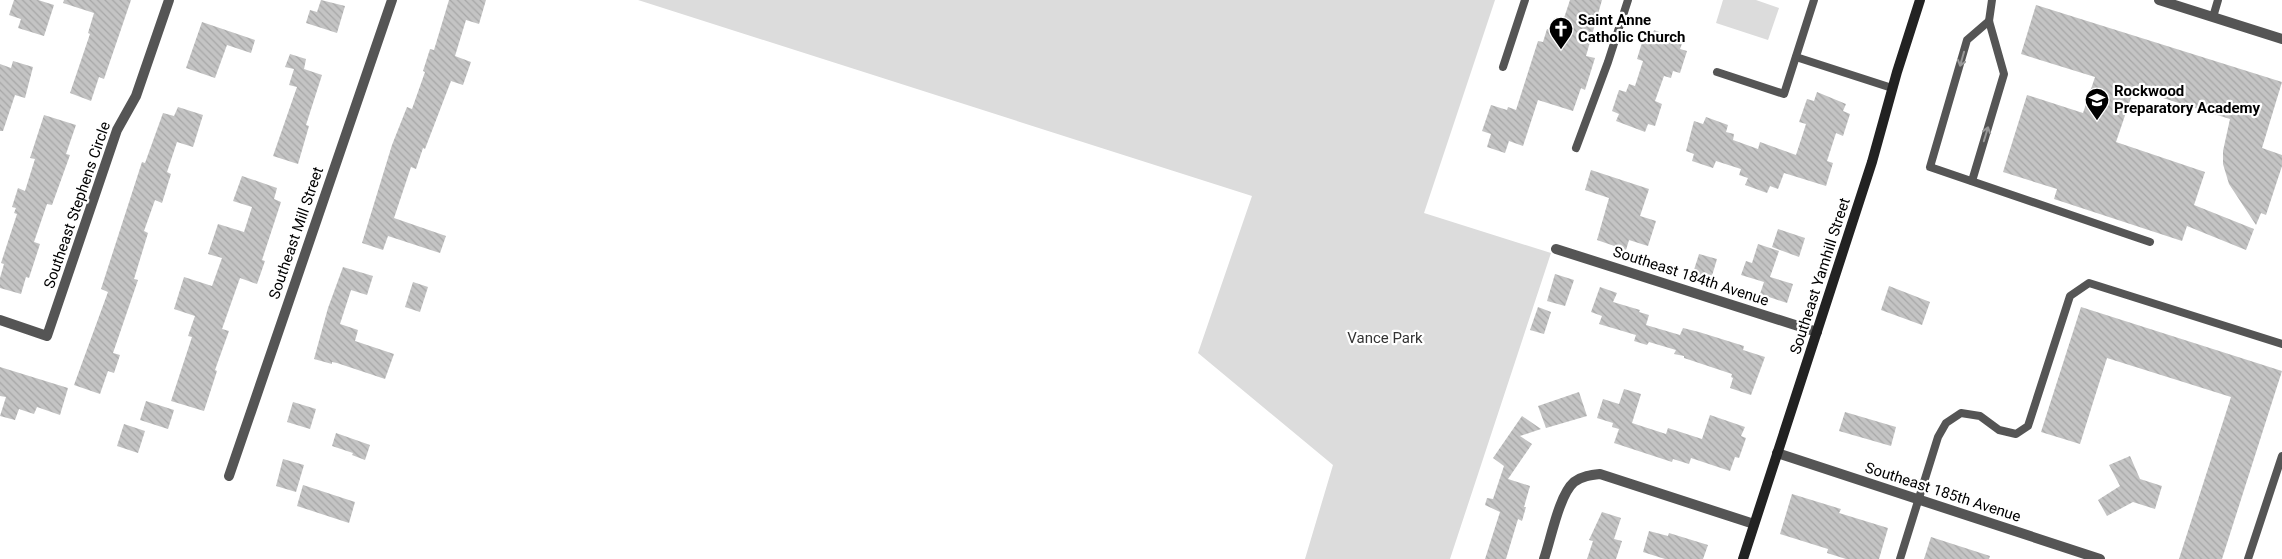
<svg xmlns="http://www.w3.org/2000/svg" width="2282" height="559" font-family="Roboto,sans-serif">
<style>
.park{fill:#dcdcdc}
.building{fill:url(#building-back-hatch)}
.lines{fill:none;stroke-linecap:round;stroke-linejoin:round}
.lane{stroke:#555;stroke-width:8}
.street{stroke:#555;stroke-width:10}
.secondary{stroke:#222;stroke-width:10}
.oneway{stroke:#999}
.labels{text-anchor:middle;stroke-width:4.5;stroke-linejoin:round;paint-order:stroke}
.poi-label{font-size:15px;font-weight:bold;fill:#000;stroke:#fff;text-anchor:start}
.street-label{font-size:15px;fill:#000;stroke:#fff}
.park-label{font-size:15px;fill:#333;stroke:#fff}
</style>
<defs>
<pattern id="building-back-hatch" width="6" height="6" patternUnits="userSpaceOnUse" patternTransform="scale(1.25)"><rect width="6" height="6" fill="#c4c4c4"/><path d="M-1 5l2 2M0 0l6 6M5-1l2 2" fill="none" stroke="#a7a7a7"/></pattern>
</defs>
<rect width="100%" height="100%" fill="#fff"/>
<g class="park">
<path d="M638,0H1495L1424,213L1551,253L1450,559H1305L1333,465L1198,353L1252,196Z"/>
<path d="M1723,0H1756L1779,8L1768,40L1716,23Z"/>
</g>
<g class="building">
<path d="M14,0H38L54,5L44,36L18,28L21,19L9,15Z"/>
<path d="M64,0H131L104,79L99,77L91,101L70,93L90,34L88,33L94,13L63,3Z"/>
<path d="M321,0L345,6L337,33L306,23L310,10L317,12Z"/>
<path d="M449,0H486L479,24L466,20L455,56L471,62L463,85L451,81L425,149L423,148L416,169L411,167L394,218L446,236L440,253L388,236L383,250L362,243L392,145L407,107L412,109L425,72L423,71L430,49L434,50Z"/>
<path d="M1570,0H1602L1586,56L1595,58L1585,90L1581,88L1573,111L1538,100L1523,146L1509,141L1505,153L1487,147L1491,134L1482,131L1491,105L1507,110L1508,107L1516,110L1538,41L1543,42L1547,29L1559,33Z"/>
<path d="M2036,5L2282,82L2262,148L2282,155V166L2266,215L2261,213L2256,225L2229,184L2223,164V151L2230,119L2134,89L2116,142L2205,172L2194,205L2254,229L2246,250L2187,226L2182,241L2054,199L2057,189L2003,172L2027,95L2083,113L2095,77L2021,54Z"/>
<path d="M202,22L255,40L251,53L227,45L215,78L186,68Z"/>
<path d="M1654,30L1683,41L1680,49L1687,51L1680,73L1673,71L1671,78L1664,76L1655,101L1662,104L1655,126L1648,124L1645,132L1616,121L1619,114L1612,111L1619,90L1626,92L1629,84L1635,86L1643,61L1637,59L1644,36L1651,39Z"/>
<path d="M290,54L306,59L304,69L322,75L306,125L309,126L298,164L273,156L297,87L289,85L294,69L285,67Z"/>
<path d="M13,61L33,67L25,98L15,95L3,131H0V64L11,68Z"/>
<path d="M1817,92L1846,104L1843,111L1850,114L1843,136L1836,133L1827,161L1833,163L1826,186L1784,173L1778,189L1770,186L1767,193L1745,185L1748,178L1739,175L1741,169L1716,161L1713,168L1692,161L1694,154L1686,151L1694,121L1703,124L1706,117L1728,125L1726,132L1734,134L1733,140L1758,149L1760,142L1796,155L1806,124L1799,122L1807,99L1814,101Z"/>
<path d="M178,107L203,115L193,147L177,142L167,172L171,174L162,203L155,200L144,231L148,233L134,279L138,280L113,353L120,355L114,373L108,371L100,394L74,385L108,292L101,289L142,162L145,163L163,113L174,116Z"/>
<path d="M44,115L76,125L66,154L70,155L52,205L47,204L34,242L40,244L29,278L26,277L21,294L0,288V278L4,264L1,263L17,214L14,213L16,208L12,207L18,188L25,191L35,159L30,158Z"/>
<path d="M1591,170L1649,189L1640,216L1656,221L1648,246L1629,240L1626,250L1597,240L1609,198L1585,190Z"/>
<path d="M242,176L277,188L274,199L281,202L262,260L265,261L257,284L240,278L222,329L229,331L215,370L217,371L204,411L171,401L192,337L188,336L195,316L174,309L184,277L212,286L222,258L208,254L218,224L244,232L252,207L233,201Z"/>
<path d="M1778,229L1805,238L1799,257L1772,247Z"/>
<path d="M1758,244L1779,251L1770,277L1793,284L1787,303L1760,294L1764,282L1741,275L1746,261L1752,263Z"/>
<path d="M1699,254L1717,259L1711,279L1693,273Z"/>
<path d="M343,267L373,276L367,295L351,290L340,324L358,330L355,341L394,354L385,379L337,363L332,362V364L314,359L328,308Z"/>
<path d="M1555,274L1574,280L1565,306L1547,301Z"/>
<path d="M413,282L428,287L420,312L405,307Z"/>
<path d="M1889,286L1930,302L1922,325L1881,310Z"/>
<path d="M1600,287L1617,293L1613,302L1640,310L1639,312L1649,315L1646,325L1680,335L1683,328L1699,332L1744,346L1743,350L1765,357L1751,395L1730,388L1733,378L1731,377L1732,374L1684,358V356L1674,354L1676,350L1649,342L1647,345L1634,341L1636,335L1599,324L1602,316L1591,312Z"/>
<path d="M1538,307L1551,312L1544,334L1530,330Z"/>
<path d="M2081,307L2282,371L2222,559H2179L2231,397L2107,358L2080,444L2041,432Z"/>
<path d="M0,367L68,388L60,415L37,407L34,414L19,409L15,420L0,416L6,397L0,396Z"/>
<path d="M1624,389L1641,394L1632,423L1666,434L1668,428L1702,439L1710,415L1745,427L1741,436L1746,438L1739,458L1735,457L1730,471L1691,458L1689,464L1673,459L1672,462L1614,443L1619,429L1612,427L1613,423L1597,418L1603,399L1619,404Z"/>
<path d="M1579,392L1587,416L1546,428L1538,406Z"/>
<path d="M146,401L174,410L168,429L140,420Z"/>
<path d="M293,402L316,409L310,429L287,422Z"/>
<path d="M1845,412L1896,427L1891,446L1839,431Z"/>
<path d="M1522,416L1541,429L1520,436L1532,444L1508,479L1530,486L1524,507H1526L1522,521L1518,519L1506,559H1485L1500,512L1485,505L1487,498L1493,499L1504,466L1493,458Z"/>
<path d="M124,424L145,431L138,453L117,446Z"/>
<path d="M336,433L370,445L365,460L352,455L353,453L332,446Z"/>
<path d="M2130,456L2140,479L2162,486L2155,509L2133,502L2107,516L2098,500L2120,486L2109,465Z"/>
<path d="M283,459L304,465L296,492L276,486Z"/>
<path d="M303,485L355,502L349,523L297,506Z"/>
<path d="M1792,494L1841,509L1839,513L1888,528L1879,559H1846L1827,553L1828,549L1780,534Z"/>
<path d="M1602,512L1621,518L1614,539L1622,541L1616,559H1587L1593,541L1589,540Z"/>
<path d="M1649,531L1668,536L1669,533L1708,545L1703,559H1665L1643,552Z"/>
<path d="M1931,537L1990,556L1989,559H1924Z"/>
</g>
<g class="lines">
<g class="lane">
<path d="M2213,17L2218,0"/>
<path d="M1989,21L1967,40L1930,167L2150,242"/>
<path d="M1796,57L1892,88"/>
<path d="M1503,67L1525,0"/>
<path d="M1717,72L1784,94L1814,0"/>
<path d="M1576,148L1608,62L1628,0"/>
<path d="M1972,181L2004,74L1989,21L1992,0"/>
<path d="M1900,559L1938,437L1946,423L1961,413L1980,416L1999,430L2016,434L2028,426L2070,296L2089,283L2282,344"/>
<path d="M2248,559L2282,456"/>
</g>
<g class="street">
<path d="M2159,0L2282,39"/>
<path d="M1556,249L1817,332"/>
<path d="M0,320L47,336L117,130L136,96L169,0"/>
<path d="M1777,453L2100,559"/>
<path d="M229,476L392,0"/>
<path d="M1544,559C1551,539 1559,495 1574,482C1582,476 1591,475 1600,474L1754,524"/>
</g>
<path class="secondary" d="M1743,559L1872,162L1897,72L1920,0"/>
</g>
<defs><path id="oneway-shaft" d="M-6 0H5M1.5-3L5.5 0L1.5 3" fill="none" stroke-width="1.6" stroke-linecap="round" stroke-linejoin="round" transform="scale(1.25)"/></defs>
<g class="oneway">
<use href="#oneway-shaft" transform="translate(1962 59) rotate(106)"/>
<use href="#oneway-shaft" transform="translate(1986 134) rotate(-73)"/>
</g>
<defs>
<symbol id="church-pin" viewBox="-11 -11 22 30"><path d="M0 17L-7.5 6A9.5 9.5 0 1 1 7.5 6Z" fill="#000" stroke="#fff"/><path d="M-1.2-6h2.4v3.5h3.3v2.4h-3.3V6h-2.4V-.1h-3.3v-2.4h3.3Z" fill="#fff"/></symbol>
<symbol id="school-pin" viewBox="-11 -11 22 30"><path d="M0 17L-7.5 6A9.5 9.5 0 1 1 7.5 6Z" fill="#000" stroke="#fff"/><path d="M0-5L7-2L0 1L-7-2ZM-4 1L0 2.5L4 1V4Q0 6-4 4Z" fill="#fff"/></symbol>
</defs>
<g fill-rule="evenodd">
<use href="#church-pin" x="1547" y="15" width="28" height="38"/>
<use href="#school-pin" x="2083" y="86" width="28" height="38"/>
</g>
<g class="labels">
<g class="poi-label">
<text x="1578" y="25">Saint Anne<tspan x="1578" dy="17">Catholic Church</tspan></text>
<text x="2114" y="96">Rockwood<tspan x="2114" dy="17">Preparatory Academy</tspan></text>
</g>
<g class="street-label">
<text transform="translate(77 205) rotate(-71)" y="5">Southeast Stephens Circle</text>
<text transform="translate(296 233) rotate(-71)" y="5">Southeast Mill Street</text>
<text transform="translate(1691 276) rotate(18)" y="5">Southeast 184th Avenue</text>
<text transform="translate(1820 276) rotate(-72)" y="5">Southeast Yamhill Street</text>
<text transform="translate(1943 492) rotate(18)" y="5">Southeast 185th Avenue</text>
</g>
<g class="park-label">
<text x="1385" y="343">Vance Park</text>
</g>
</g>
</svg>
